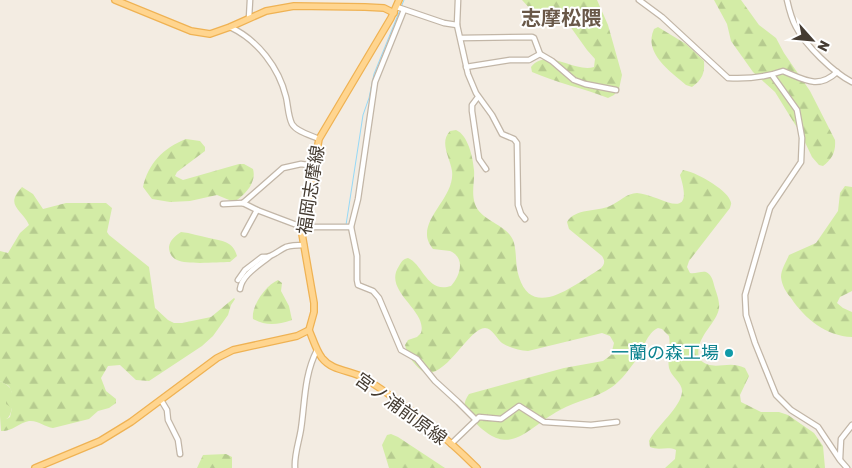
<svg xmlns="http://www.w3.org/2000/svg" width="852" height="468" font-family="Rubik,'Noto Sans JP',sans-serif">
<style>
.grass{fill:#d3eca6}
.forest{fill:url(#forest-firs)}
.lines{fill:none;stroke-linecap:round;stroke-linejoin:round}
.stream{stroke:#96d9f7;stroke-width:1}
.minor-casing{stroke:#c2b6a7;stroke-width:7}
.major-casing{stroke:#efb253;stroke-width:8}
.minor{stroke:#fff;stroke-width:4.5}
.major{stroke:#ffd58f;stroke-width:5.5}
.culture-dot{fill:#0f9aa8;stroke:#fff;stroke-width:2}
.labels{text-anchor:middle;stroke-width:4;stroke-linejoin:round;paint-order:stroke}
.street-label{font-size:18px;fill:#453c32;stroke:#fff}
.culture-label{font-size:18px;fill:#0d838f;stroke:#fff;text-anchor:end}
.quarter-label{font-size:20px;font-weight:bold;fill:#695848;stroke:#fff}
</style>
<defs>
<pattern id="forest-firs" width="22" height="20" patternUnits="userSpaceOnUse" patternTransform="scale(1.25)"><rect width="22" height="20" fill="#d3eca6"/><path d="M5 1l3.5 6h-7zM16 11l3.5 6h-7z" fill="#b6cb8f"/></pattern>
</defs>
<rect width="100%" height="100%" fill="#f3ece2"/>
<path class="grass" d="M0,381C4,383 8,385 10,388C15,395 13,414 7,419L0,416Z"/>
<g class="forest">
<path d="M522,0H597L608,25L622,75L619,89L614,95L608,98C583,88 557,83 532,72L531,67C547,47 574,73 594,67L595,59L587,50L567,22L556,18L543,19L534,13Z"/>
<path d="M714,0H741L759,25L776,38L784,53L810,91L835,140C836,152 832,159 823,166L819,165L812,157L801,134L775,92L753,72L731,41L727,24Z"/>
<path d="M658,27L686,44L704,61C705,73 702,80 692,87L686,85C670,71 643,53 654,29Z"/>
<path d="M456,130C468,135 473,157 474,170C475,180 471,193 475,204C481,222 509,224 514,243C517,254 515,266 519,277C533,322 578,282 600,269C604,265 606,262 602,256L569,229L567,222C575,208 597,212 610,206C619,202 627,193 637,193C659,194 696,226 680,175L683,170C694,171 726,189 730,200C732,204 731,204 730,208L689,261L687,267L690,273C695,274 701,271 706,272C711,274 713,280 714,285C716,292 720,301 719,308C717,324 694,337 699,359C714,373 727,359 745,368L749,376L740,395L741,402L761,412H779L788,415L814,433L823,446L825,468H665L675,459L676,450C668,446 659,451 650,447L649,441C656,427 681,407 682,392C683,383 671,377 669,368C667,358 671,347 669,336L662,329L658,328C647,333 643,349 637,359C630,368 621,381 612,387C595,399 577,400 560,410C523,430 510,462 470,417C463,410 463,402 469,394L564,368L603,361L611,355L614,343L610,336L602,333L528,351C519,350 510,348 502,343C497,339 492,328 485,328C469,328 448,376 425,373C416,367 407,356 405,345L408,340L417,337L421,333C428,310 382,291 399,266C402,261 403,259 408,258C423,264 427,294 451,286C460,276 466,258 450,251C445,250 438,250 433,249C430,245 427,240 427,235C426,214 455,195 452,171C450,157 439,143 450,131Z"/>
<path d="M186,139L200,141L205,147V151L177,172L175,176L183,180L239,164H244L253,169C257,183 244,196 234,202L217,195L190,201L170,202L152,199L143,187C148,164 163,148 186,139Z"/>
<path d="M845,186L852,187V291L840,297L837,303L843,308L852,312V337C826,336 805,319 791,298C786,292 782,286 781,277C781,270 786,262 789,255L816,243L838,211L840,193Z"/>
<path d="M22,187L33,194L43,209L66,203H106L112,208L107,232L109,235L149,267L155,308L168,320L174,323H182L211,317L234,298L235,299L231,305L228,315L213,336L202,346L149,381L136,380L120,365L108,366L101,378L106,391L116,399V403L109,408L98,411L89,419L53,428C45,427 38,420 29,421C19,423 11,432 1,431L0,416L2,415L7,419L10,417L12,408L6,404V400L12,393L9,386L0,381V251L8,253L20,233L29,225C22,209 4,206 22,187Z"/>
<path d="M181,232C191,233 199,236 209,238C222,241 233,241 237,256L230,262C217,262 188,265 177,260C172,258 169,253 169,247C170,240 175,236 181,232Z"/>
<path d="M278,280L282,283L281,291L289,306L292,320C277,325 266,326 253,319C251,306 266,285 278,280Z"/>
<path d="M391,434L398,437L445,468H389L382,445L387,435Z"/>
<path d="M226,454L232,457V468H197L203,455Z"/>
</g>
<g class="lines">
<path class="stream" d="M346,225L363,115L369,98L374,74L404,0"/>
<defs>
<g id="minor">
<path d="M458,0L457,25L468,74L476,93L492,115L502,134L514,139L517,143L518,205L521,214L525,219"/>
<path d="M639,0L662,17L728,78C746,79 766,77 783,71C803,79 818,90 837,72"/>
<path d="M787,0C789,9 791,18 796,27C805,45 834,73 852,82"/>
<path d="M397,7L444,23L457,25"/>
<path d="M404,10L375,82L358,199L351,227L357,256V280L358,285L373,291L379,298L401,350L417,359L435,381L458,402L476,420"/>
<path d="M249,18L250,0"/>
<path d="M230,27C258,40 279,68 286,97C288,105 288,116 292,124C297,132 310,135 319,139"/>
<path d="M461,38L532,37L534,38L540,54L552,61L574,80L585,84L616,90"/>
<path d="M466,67L510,60H529L540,54"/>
<path d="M772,75L797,110L802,138L801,162L770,208L745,295L746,315L755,343L776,395L791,410L818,427L840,460L847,468"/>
<path d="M478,97L472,105V111L479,159L486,169"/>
<path d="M243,203L283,168L301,164L314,166"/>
<path d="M223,204L243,203L257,210"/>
<path d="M244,234L257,210L302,227H351"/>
<path d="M238,280L245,270L262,257C272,258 277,251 286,247C292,245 297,245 304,245"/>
<path d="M240,289C242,275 258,266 269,257"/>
<path d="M161,400L167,410L168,420L178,440L180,454"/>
<path d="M451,444L479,417L501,419L519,406L544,422L591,425L617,422"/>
<path d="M840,459L841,439L852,425"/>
<path d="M295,468C294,455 299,442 301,429C305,402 304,375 317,350"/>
</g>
<g id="major">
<path d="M115,0L191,31L210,34L230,27L266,11L294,6L365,7L384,8L394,13"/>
<path d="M309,330C313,339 316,350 322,358C333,372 352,370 366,379C406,405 444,435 477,468"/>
<path d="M35,468L100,441L131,422L217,358L233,350L297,336L309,330L314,312V303L302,234L319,139L391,18L399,0"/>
</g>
</defs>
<use href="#minor" class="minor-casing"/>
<use href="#major" class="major-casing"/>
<use href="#minor" class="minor"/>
<use href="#major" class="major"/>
</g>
<circle class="culture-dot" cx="729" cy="353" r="5"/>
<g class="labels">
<g class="street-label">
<text transform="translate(311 190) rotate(-81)" y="6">福岡志摩線</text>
<text transform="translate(401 409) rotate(36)" y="6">宮ノ浦前原線</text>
</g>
<g class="culture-label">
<text x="719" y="359">一蘭の森工場</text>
</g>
<g class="quarter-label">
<text x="561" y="25">志摩松隈</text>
</g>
</g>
<g transform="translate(812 40) rotate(117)" stroke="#ffffff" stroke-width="4" paint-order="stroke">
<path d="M0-4L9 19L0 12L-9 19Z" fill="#453c32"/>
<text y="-8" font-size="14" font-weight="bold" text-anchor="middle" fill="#453c32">N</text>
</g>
</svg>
